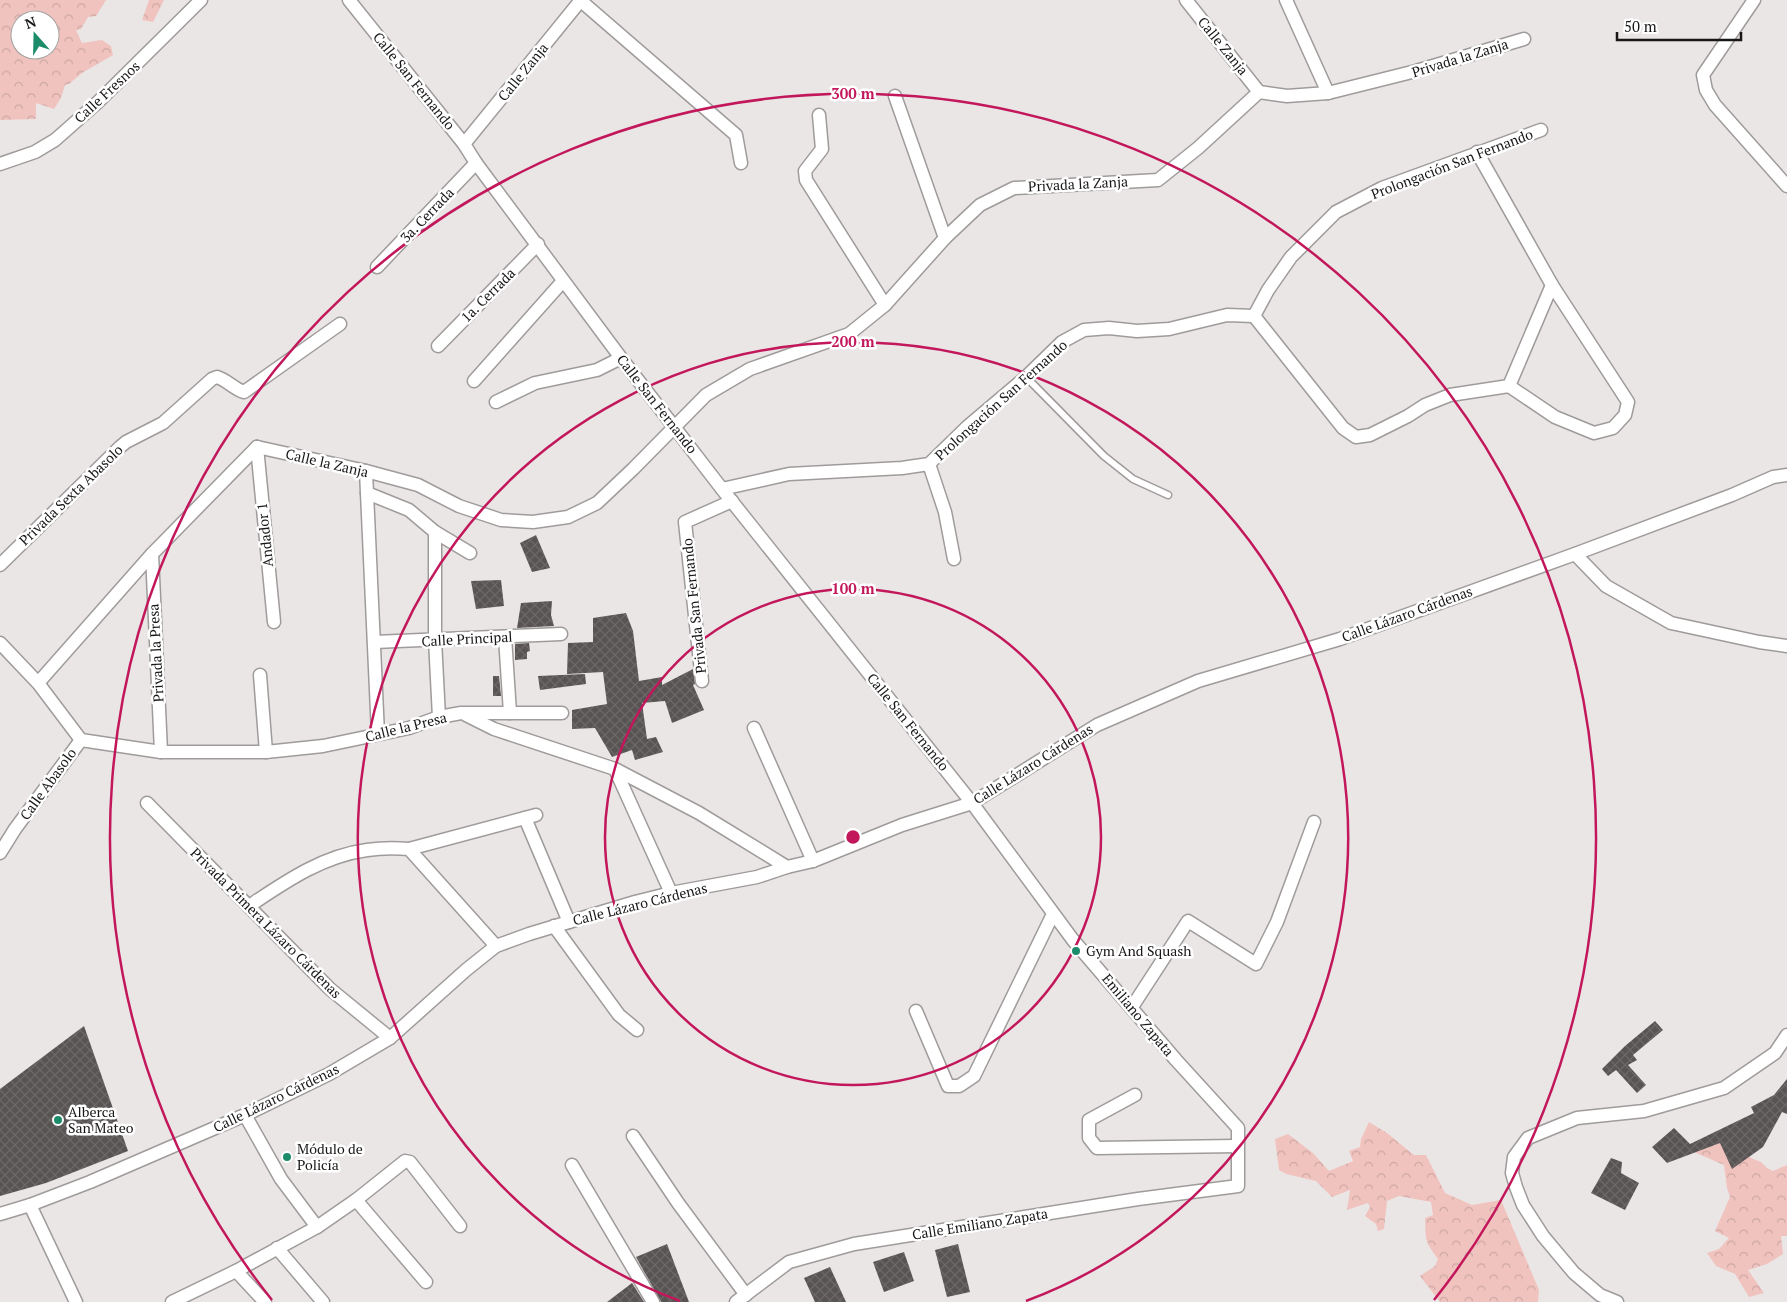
<svg xmlns="http://www.w3.org/2000/svg" width="1787" height="1302" font-family="'PT Serif',serif">
<style>
.forest{fill:url(#forest-crowns);fill-rule:evenodd}
.building{fill:url(#building-cross-hatch)}
.lines{fill:none;stroke-linecap:round;stroke-linejoin:round}
.service-casing{stroke:#a09b9b;stroke-width:9}
.minor-casing{stroke:#a09b9b;stroke-width:15}
.service{stroke:#fff;stroke-width:6}
.minor{stroke:#fff;stroke-width:12}
.ring{fill:none;stroke:#c2185b;stroke-width:2.5}
.poi-dot{fill:#1c8b6a;stroke:#fff;stroke-width:2}
.labels{text-anchor:middle;stroke-width:5;stroke-linejoin:round;paint-order:stroke}
.street-label{font-size:14px;fill:#181616;stroke:#fff}
.poi-label{font-size:14px;fill:#181616;stroke:#fff;text-anchor:start}
.centre{fill:#c2185b;stroke:#fff;stroke-width:2.5}
.ring-label{font-size:15px;text-anchor:middle;font-weight:bold;fill:#c2185b;stroke:#fff;stroke-width:5;stroke-linejoin:round;paint-order:stroke}
</style>
<defs>
<pattern id="forest-crowns" width="20" height="18" patternUnits="userSpaceOnUse" patternTransform="scale(1.25)"><rect width="20" height="18" fill="#f0c3bf"/><path d="M2 6a3 3 0 1 1 6 0M12 15a3 3 0 1 1 6 0" fill="none" stroke="#cda7a3"/></pattern>
<pattern id="building-cross-hatch" width="8" height="8" patternUnits="userSpaceOnUse" patternTransform="scale(1.25)"><rect width="8" height="8" fill="#585454"/><path d="M0 0l8 8M0 8l8-8" fill="none" stroke="#6c6868"/></pattern>
</defs>
<rect width="100%" height="100%" fill="#ebe6e6"/>
<g class="forest">
<path d="M0,0H106L96,16L88,17L81,29L76,30L82,43L102,40L111,46L113,55L82,73L69,84L65,85L61,98L54,109L36,103V119L0,120ZM20,20H50V50H20Z"/>
<path d="M149,0H164L153,22L142,20Z"/>
<path d="M1369,1122L1387,1133L1414,1155H1426L1445,1193L1472,1205L1501,1200L1539,1290L1538,1302H1440L1420,1276L1435,1266L1438,1259C1424,1240 1426,1241 1425,1218L1433,1215L1431,1202L1399,1196L1387,1201L1384,1229L1378,1231L1376,1224L1365,1216L1370,1207L1368,1203L1347,1210L1350,1190L1332,1197L1316,1181L1286,1174L1279,1170L1275,1139L1288,1134L1313,1153L1329,1171L1353,1161L1349,1151L1360,1147L1361,1139Z"/>
<path d="M1711,1138L1737,1144L1751,1158L1761,1162L1767,1168L1773,1171L1787,1165V1236H1781L1783,1254L1767,1264L1748,1270L1764,1293L1749,1297L1735,1274L1716,1266L1707,1253L1719,1249L1729,1238L1715,1231L1730,1197L1727,1188L1724,1165L1694,1152Z"/>
</g>
<g class="building">
<path d="M536,535L550,568L532,572L520,543Z"/>
<path d="M501,580L504,606L476,609L471,581Z"/>
<path d="M552,601L551,615L554,626L517,628L521,603Z"/>
<path d="M626,613L633,631L639,681L662,677V685L693,669L695,684L693,685L704,710L672,723L665,701L642,703L647,739L656,737L663,752L635,760L632,750L612,757L595,728L572,729V710L607,704L603,672L567,674L568,643L593,642V618Z"/>
<path d="M529,643L530,651L527,652V659L515,660V644Z"/>
<path d="M585,674L586,684L540,690L538,676Z"/>
<path d="M493,676H499L501,696H493Z"/>
<path d="M1655,1021L1663,1030L1633,1055L1637,1060L1628,1065L1646,1085L1637,1093L1616,1070L1608,1076L1602,1069L1625,1046Z"/>
<path d="M84,1026L128,1151L46,1183L0,1196V1089Z"/>
<path d="M1787,1079V1114L1782,1112L1763,1147L1732,1169L1720,1143L1667,1163L1652,1147L1674,1128L1690,1144L1754,1113L1751,1107L1774,1095Z"/>
<path d="M1611,1158L1622,1162L1621,1173L1639,1183L1625,1210L1591,1193Z"/>
<path d="M667,1244L689,1302H661L636,1257Z"/>
<path d="M958,1244L970,1292L947,1297L935,1250Z"/>
<path d="M904,1252L914,1281L884,1292L873,1262Z"/>
<path d="M830,1267L846,1302H815L804,1278Z"/>
<path d="M632,1283L644,1302H607Z"/>
</g>
<g class="lines">
<defs>
<path id="service" d="M1026,377L1104,456L1133,479L1168,495"/>
<g id="minor">
<path d="M349,0L464,144L476,163L621,358L722,489L972,803L1073,940L1176,1060L1238,1128V1186L1138,1199L854,1244L789,1262L736,1302"/>
<path d="M1186,0L1259,92"/>
<path d="M1286,0L1328,93"/>
<path d="M1754,0L1703,75L1706,90L1715,105L1787,186"/>
<path d="M581,1L736,135L741,163"/>
<path d="M895,96L945,238"/>
<path d="M819,115L822,149L805,171L806,180L885,305"/>
<path d="M464,144L581,0"/>
<path d="M1477,152L1552,285L1628,402L1625,415L1613,428L1594,433L1555,417L1509,386"/>
<path d="M0,164L35,152L55,140L98,102L201,0"/>
<path d="M377,267L476,163"/>
<path d="M1254,316L1343,428L1356,437L1370,435L1408,416L1425,405L1450,395L1509,386L1552,285"/>
<path d="M438,346L538,244"/>
<path d="M474,381L563,281"/>
<path d="M496,402L535,383L597,370L621,358"/>
<path d="M257,447L366,471L418,485L459,506L501,520L533,522L568,517L597,503L633,469L706,395L750,369L849,334L885,305L945,238L980,205L1014,188L1158,180L1198,148L1259,92L1287,96L1328,93L1416,71L1524,39"/>
<path d="M257,447L274,622"/>
<path d="M929,464L945,512L954,559"/>
<path d="M366,471L378,734"/>
<path d="M722,489L789,474L902,468L929,464L967,427L1026,377L1062,342L1084,330L1109,328L1137,331L1169,329L1227,315L1254,316L1268,290L1291,257L1336,212L1382,188L1541,130"/>
<path d="M367,493L409,510L435,532L470,553"/>
<path d="M435,532V640L439,717"/>
<path d="M152,554L161,752"/>
<path d="M1575,554L1606,586L1671,623L1759,642L1787,646"/>
<path d="M0,565L120,447L126,442L163,423L212,379L217,377C227,380 234,389 244,392L340,324"/>
<path d="M505,637L510,713"/>
<path d="M374,642L561,634"/>
<path d="M0,643L38,683L81,740"/>
<path d="M260,675L266,752"/>
<path d="M702,681L685,522L732,501"/>
<path d="M38,683L152,554L257,447"/>
<path d="M466,715L494,729L615,769L699,813L787,867"/>
<path d="M754,728L813,861"/>
<path d="M81,740L161,752H266L323,746L409,728L439,717L461,713H562"/>
<path d="M615,769L671,893"/>
<path d="M147,803L330,989L390,1038"/>
<path d="M525,818L569,922"/>
<path d="M409,849L536,815"/>
<path d="M0,853L15,829L81,740"/>
<path d="M249,906C285,882 322,856 367,850C381,848 395,848 409,849L496,946"/>
<path d="M554,926L619,1015L637,1030"/>
<path d="M1132,1007L1188,921L1256,964L1277,922L1314,822"/>
<path d="M916,1011L948,1086H959L974,1076L1053,914"/>
<path d="M1135,1095L1089,1120V1138L1097,1148L1237,1146"/>
<path d="M245,1115L281,1179L317,1227"/>
<path d="M633,1136L678,1203L746,1295"/>
<path d="M572,1165L653,1302"/>
<path d="M356,1200L426,1282"/>
<path d="M30,1205L76,1302"/>
<path d="M0,1214L30,1205L90,1182L245,1115L329,1074L390,1038L466,970L496,946L529,934L635,902L671,893L757,877L787,867L813,861L902,825L972,803L1097,725L1198,681L1340,639L1575,554L1732,495L1773,477L1787,475"/>
<path d="M277,1248L323,1302"/>
<path d="M236,1271L265,1302"/>
<path d="M172,1302L236,1271L317,1227L356,1200L405,1161L410,1162L460,1226"/>
<path d="M1617,1302L1600,1295L1574,1273L1543,1236L1523,1205L1516,1187L1512,1173L1514,1157L1528,1138L1577,1118L1644,1111L1724,1088L1775,1053L1787,1035"/>
</g>
</defs>
<use href="#service" class="service-casing"/>
<use href="#minor" class="minor-casing"/>
<use href="#service" class="service"/>
<use href="#minor" class="minor"/>
</g>
<g class="ring">
<circle cx="853" cy="837" r="248"/>
<path d="M680 1301A495 495 0 1 1 1026 1301"/>
<path d="M272 1300A743 743 0 1 1 1434 1300"/>
</g>
<g class="poi-dot">
<circle cx="1076" cy="951" r="5"/>
<circle cx="58" cy="1120" r="5"/>
<circle cx="287" cy="1157" r="5"/>
</g>
<g class="labels">
<g class="street-label">
<text transform="translate(1223 46) rotate(51)" y="5">Calle Zanja</text>
<text transform="translate(1460 58) rotate(-17)" y="5">Privada la Zanja</text>
<text transform="translate(523 72) rotate(-51)" y="5">Calle Zanja</text>
<text transform="translate(414 81) rotate(51)" y="5">Calle San Fernando</text>
<text transform="translate(107 92) rotate(-43)" y="5">Calle Fresnos</text>
<text transform="translate(1452 164) rotate(-21)" y="5">Prolongación San Fernando</text>
<text transform="translate(1078 184) rotate(-3)" y="5">Privada la Zanja</text>
<text transform="translate(427 215) rotate(-46)" y="5">3a. Cerrada</text>
<text transform="translate(488 295) rotate(-45)" y="5">1a. Cerrada</text>
<text transform="translate(1001 400) rotate(-42)" y="5">Prolongación San Fernando</text>
<text transform="translate(657 404) rotate(52)" y="5">Calle San Fernando</text>
<text transform="translate(327 463) rotate(13)" y="5">Calle la Zanja</text>
<text transform="translate(71 495) rotate(-44)" y="5">Privada Sexta Abasolo</text>
<text transform="translate(265 535) rotate(-96)" y="5">Andador 1</text>
<text transform="translate(694 606) rotate(-96)" y="5">Privada San Fernando</text>
<text transform="translate(1407 614) rotate(-20)" y="5">Calle Lázaro Cárdenas</text>
<text transform="translate(467 639) rotate(-3)" y="5">Calle Principal</text>
<text transform="translate(156 653) rotate(-93)" y="5">Privada la Presa</text>
<text transform="translate(908 722) rotate(51)" y="5">Calle San Fernando</text>
<text transform="translate(406 727) rotate(-14)" y="5">Calle la Presa</text>
<text transform="translate(1033 764) rotate(-32)" y="5">Calle Lázaro Cárdenas</text>
<text transform="translate(48 784) rotate(-54)" y="5">Calle Abasolo</text>
<text transform="translate(640 904) rotate(-14)" y="5">Calle Lázaro Cárdenas</text>
<text transform="translate(266 923) rotate(45)" y="5">Privada Primera Lázaro Cárdenas</text>
<text transform="translate(1138 1015) rotate(50)" y="5">Emiliano Zapata</text>
<text transform="translate(276 1098) rotate(-26)" y="5">Calle Lázaro Cárdenas</text>
<text transform="translate(980 1224) rotate(-9)" y="5">Calle Emiliano Zapata</text>
</g>
<g class="poi-label">
<text x="1086" y="956">Gym And Squash</text>
<text x="68" y="1117">Alberca<tspan x="68" dy="16">San Mateo</tspan></text>
<text x="297" y="1154">Módulo de<tspan x="297" dy="16">Policía</tspan></text>
</g>
</g>
<circle cx="853" cy="837" r="8" class="centre"/>
<g class="ring-label">
<text x="853" y="99">300 m</text>
<text x="853" y="347">200 m</text>
<text x="853" y="594">100 m</text>
</g>
<g transform="translate(35 35) rotate(340)"><circle r="24" fill="#ffffff" stroke="#a3a2a2"/>
<path d="M0-4L9 19L0 12L-9 19Z" fill="#1c8b6a"/>
<text y="-8" font-size="14" font-weight="bold" text-anchor="middle" fill="#181616">N</text>
</g>
<path d="M1617 32v8h124v-8" fill="none" stroke="#181616" stroke-width="2.5"/>
<text x="1624" y="32" font-size="15" fill="#181616" stroke="#ffffff" stroke-width="4" paint-order="stroke">50 m</text>
</svg>
